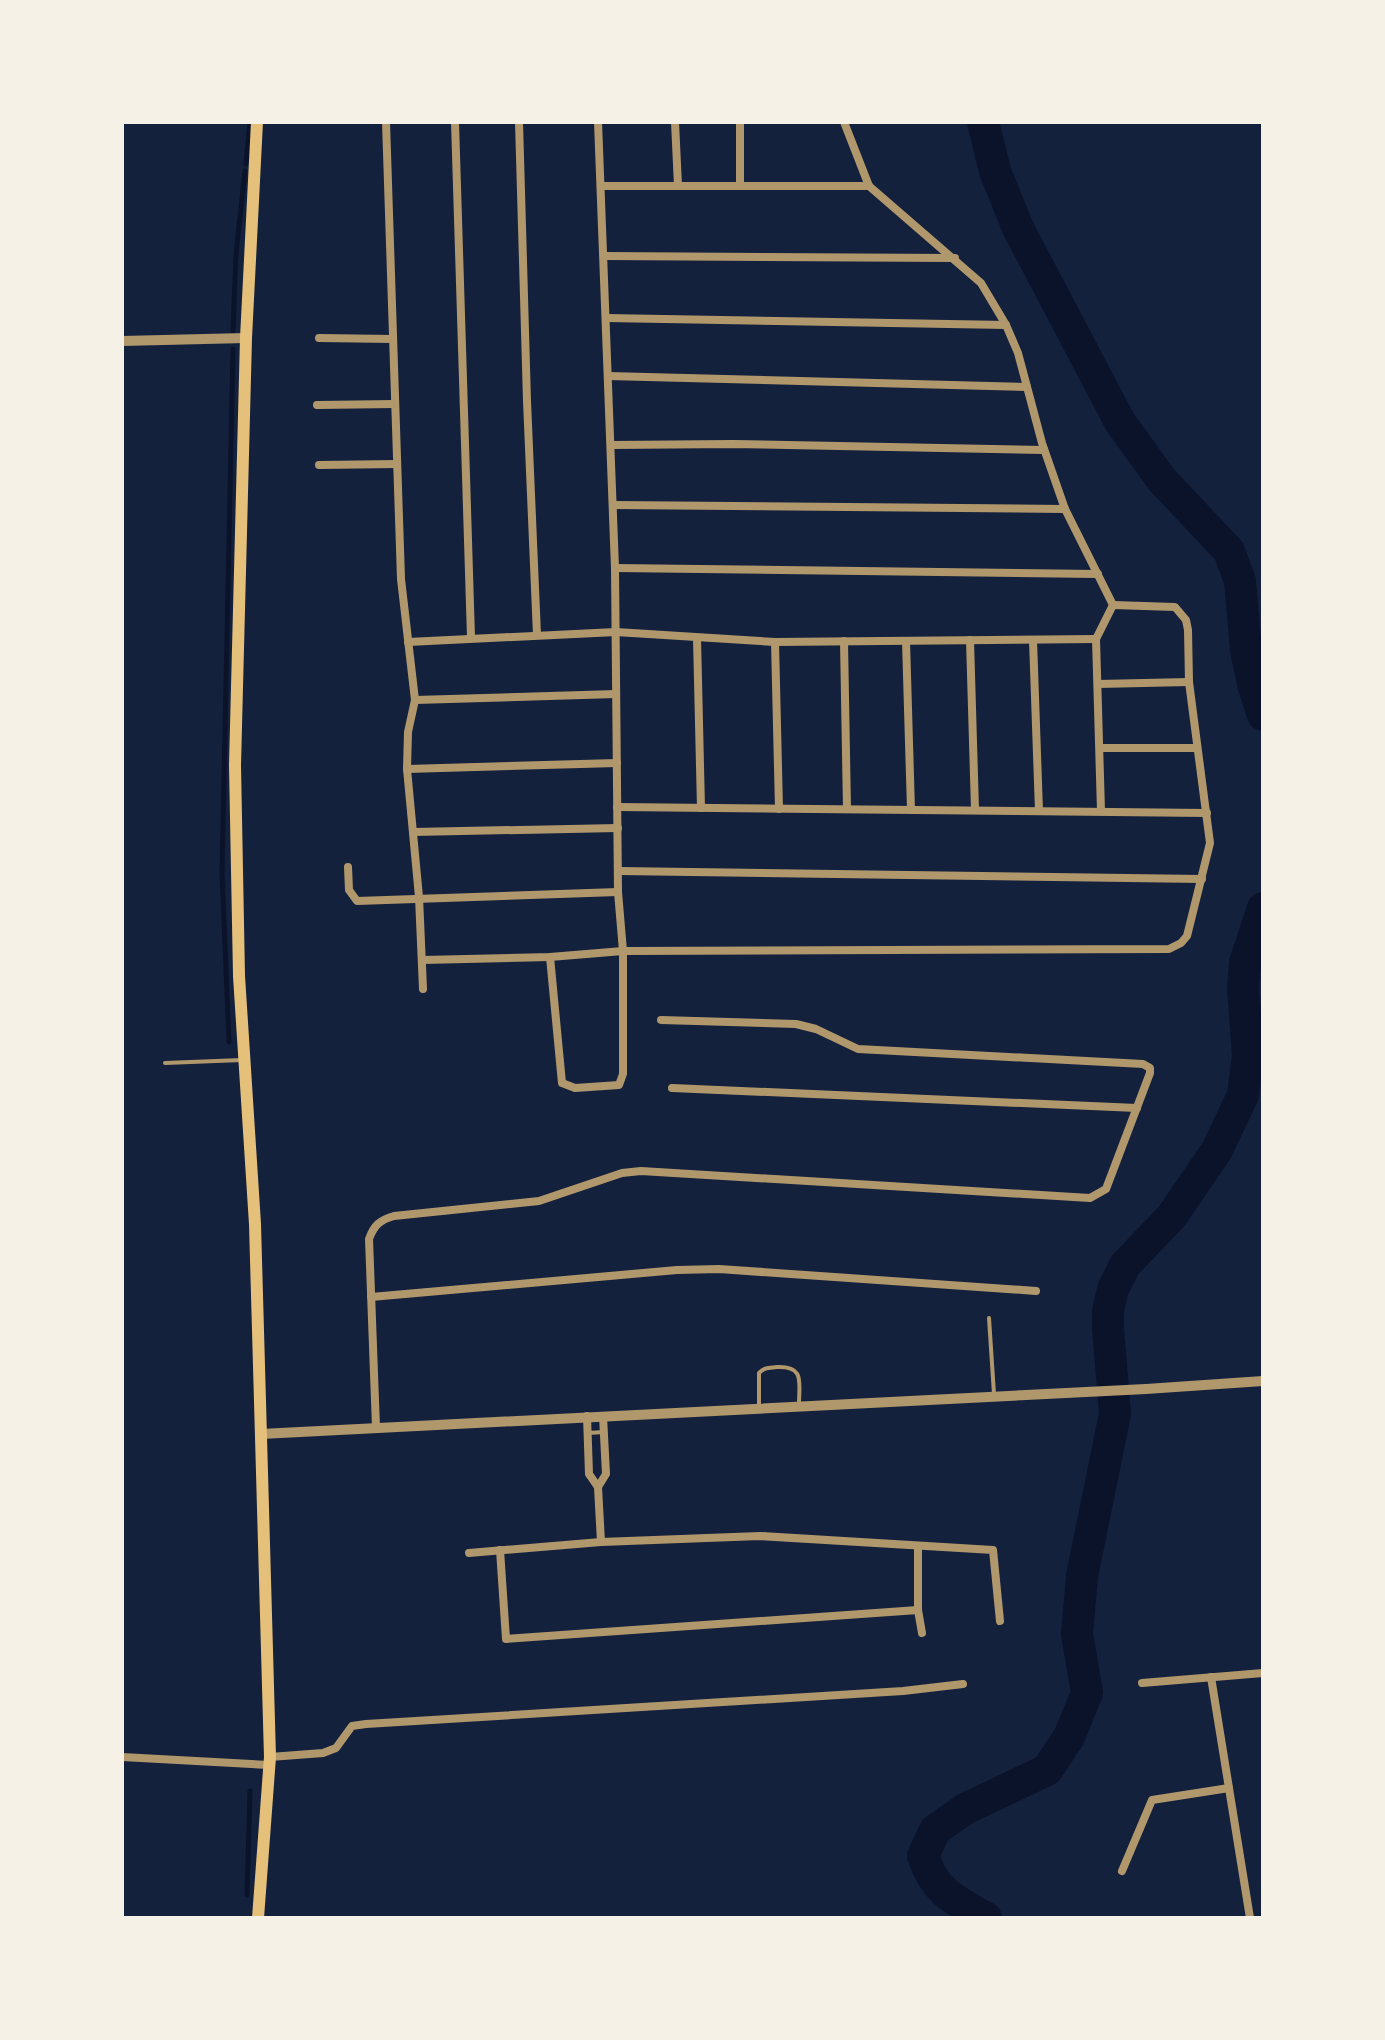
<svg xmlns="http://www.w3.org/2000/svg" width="1385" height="2040" font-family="Jost,sans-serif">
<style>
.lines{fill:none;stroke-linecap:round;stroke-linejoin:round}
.stream{stroke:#0b132b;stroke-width:5}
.river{stroke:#0b132b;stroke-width:32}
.service{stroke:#b1986c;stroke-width:4}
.minor{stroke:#b1986c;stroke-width:8}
.tertiary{stroke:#b1986c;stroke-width:10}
.secondary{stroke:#e5c07b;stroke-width:12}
</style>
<rect width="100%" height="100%" fill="#14213d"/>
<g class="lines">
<g class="stream">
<path d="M246,164L250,122"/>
<path d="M233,331L236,254L245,171"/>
<path d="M229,1042L222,873L233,349"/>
<path d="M247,1895L250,1791"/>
</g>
<g class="river">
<path d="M983,122L995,171L1018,228L1120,422L1162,480L1229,551L1240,581L1246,650L1253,684L1263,715"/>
<path d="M986,1918C954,1900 935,1892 923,1856L935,1830L965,1809L1047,1770L1069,1737L1087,1693L1077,1634L1082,1576L1115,1414L1108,1328V1311L1113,1289L1125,1265L1172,1216L1217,1150L1243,1095L1248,1055L1243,988L1245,963L1263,908"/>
</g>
<g class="service">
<path d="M165,1063L242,1060"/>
<path d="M989,1318L994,1394"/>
<path d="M759,1406V1373C765,1367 768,1368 777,1367C805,1366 799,1382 799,1404"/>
<path d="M588,1433L604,1432"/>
</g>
<g class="minor">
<path d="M386,122L401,579L415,700L408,732L407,769L419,897L423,989"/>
<path d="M455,122L471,637"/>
<path d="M519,122L527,401L537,635"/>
<path d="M675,122L678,186"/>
<path d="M844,122L869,186L981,283L1006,325L1018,353L1042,443L1065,509L1113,605"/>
<path d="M601,186H869"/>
<path d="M740,186V122"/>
<path d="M604,256L955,258"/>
<path d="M606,318L1006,325"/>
<path d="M319,338L393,339"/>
<path d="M608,376L1027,387"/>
<path d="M317,405L395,404"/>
<path d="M611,445L733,444L1044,450"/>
<path d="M319,465L397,464"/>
<path d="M613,505L1065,509"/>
<path d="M615,568L1098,574"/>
<path d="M697,638L701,808"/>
<path d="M970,640L975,810"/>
<path d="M1033,640L1039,811"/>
<path d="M844,641L847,809"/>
<path d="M906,641L911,810"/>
<path d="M408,642L616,632L775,642L1096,639"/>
<path d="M775,642L779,809"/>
<path d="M1098,684L1189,682"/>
<path d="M415,700L616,694"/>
<path d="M1100,748H1196"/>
<path d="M407,769L617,763"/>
<path d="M617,807L1207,813"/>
<path d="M1101,811L1096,639L1113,605"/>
<path d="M413,832L618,828"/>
<path d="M348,867L349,890L357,901L618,892"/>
<path d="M618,871L1202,879"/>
<path d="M550,957L562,1083L575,1088L619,1085L623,1074V951L618,892L615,568L598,122"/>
<path d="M422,960L550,957L623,951L1169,949L1181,943L1187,936L1210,843L1189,682L1188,630L1186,620L1175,607L1113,605"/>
<path d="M672,1088L1137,1108"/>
<path d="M371,1297L677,1270L719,1269L1036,1291"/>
<path d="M587,1416L589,1474L598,1487L601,1542"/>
<path d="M376,1427L369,1239C374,1225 380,1220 394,1216L539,1201L622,1173L641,1171L1090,1198L1106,1189L1150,1073V1068L1143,1064L858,1049L816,1029L796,1024L661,1020"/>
<path d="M598,1487L606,1474L603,1416"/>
<path d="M918,1546V1610L922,1633"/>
<path d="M500,1550L506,1639L918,1610"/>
<path d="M469,1553L601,1542L760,1536L993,1550L1000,1621"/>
<path d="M1211,1677L1250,1918"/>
<path d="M1142,1683L1263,1673"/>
<path d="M122,1757L269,1765"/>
<path d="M270,1757L323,1753L336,1748L352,1726L366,1724L903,1691L963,1684"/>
<path d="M1122,1871L1152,1800L1229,1788"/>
</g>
<g class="tertiary">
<path d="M122,341L246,338"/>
<path d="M261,1434L1146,1389L1263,1381"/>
</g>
<path class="secondary" d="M257,122L246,338L235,765L239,976L255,1224L270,1757L258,1918"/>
</g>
<rect width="1385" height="2040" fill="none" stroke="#f6f1e7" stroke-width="248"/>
</svg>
